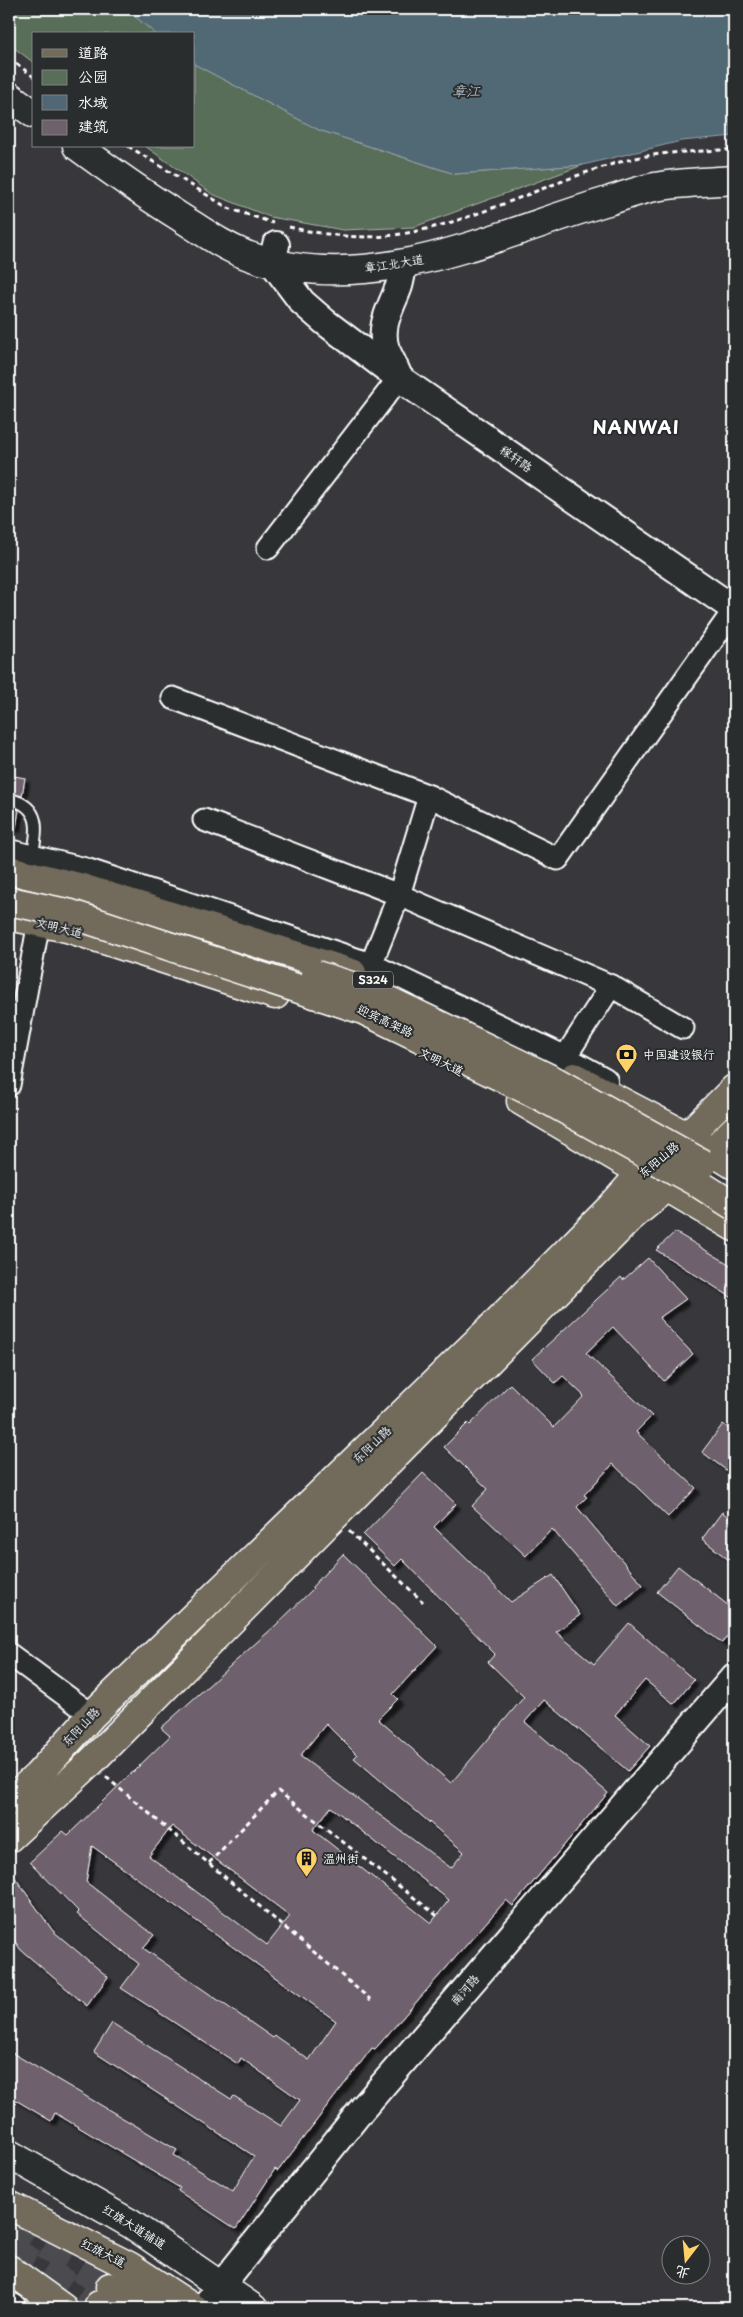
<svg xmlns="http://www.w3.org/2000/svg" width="743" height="2317" font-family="'Playpen Sans','LXGW WenKai TC',sans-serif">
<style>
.green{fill:#596e59;stroke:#acb6ac}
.water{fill:#516775;stroke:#97a4ac}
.building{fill:#6e606d;stroke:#fff;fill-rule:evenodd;filter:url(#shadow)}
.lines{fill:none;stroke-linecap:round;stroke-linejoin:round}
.primary-tunnel{stroke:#4c4b4f;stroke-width:28;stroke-dasharray:28 14;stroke-linecap:butt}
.service-casing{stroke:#fff;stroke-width:14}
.minor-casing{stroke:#fff;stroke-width:25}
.tertiary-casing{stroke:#fff;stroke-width:30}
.secondary-casing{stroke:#fff;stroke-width:31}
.primary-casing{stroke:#fff;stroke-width:31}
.path{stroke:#fff;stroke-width:3;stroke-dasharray:5 4;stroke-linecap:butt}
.service{stroke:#2a2d2e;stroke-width:10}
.minor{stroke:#2a2d2e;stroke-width:21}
.tertiary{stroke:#2a2d2e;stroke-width:26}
.secondary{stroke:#2a2d2e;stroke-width:28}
.primary{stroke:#726b5a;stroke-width:28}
.trunk-bridge-casing{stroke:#fff;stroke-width:31;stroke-linecap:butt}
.trunk-bridge{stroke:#726b5a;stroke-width:28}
.labels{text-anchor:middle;stroke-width:4;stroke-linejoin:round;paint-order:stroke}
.shield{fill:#2a2d2e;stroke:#bfc0c0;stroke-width:1}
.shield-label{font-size:11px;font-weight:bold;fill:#fff}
.street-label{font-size:12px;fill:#fff;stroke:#2a2d2e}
.poi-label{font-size:12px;fill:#fff;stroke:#2a2d2e;text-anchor:start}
.water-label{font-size:14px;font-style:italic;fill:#b1bbc1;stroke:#2a2d2e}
.district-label{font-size:18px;font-weight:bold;letter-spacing:1px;fill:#fff;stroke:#2a2d2e}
</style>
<defs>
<filter id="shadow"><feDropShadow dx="4.5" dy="4.5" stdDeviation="1" flood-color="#0009"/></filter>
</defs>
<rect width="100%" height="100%" fill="#38373b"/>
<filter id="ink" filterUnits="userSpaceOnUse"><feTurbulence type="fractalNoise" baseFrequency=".02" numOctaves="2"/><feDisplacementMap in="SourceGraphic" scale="10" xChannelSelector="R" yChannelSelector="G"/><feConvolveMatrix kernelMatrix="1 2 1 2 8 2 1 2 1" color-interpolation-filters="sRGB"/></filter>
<g filter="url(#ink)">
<g class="green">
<path d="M9,9H126L156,34H34V63L9,44Z"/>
<path d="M194,64L319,130L455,174L583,165L414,227L343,230L270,217L212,194L145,146H194Z"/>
</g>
<path class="water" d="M126,9H734V136L681,141L583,165L455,174L319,130L194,64V34H156Z"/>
<g class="building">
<path d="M9,775L25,778L22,796L9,792Z"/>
<path d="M9,806L19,810L16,828L9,827Z"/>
<path d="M675,1232L734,1267V1299L656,1250Z"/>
<path d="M648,1258L686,1299L659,1318L693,1354L664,1381L613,1327L586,1353L652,1416L636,1432L696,1488L668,1517L613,1464L584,1495L587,1497L577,1507L643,1585L618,1606L552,1529L526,1556L472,1506L488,1489L444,1447L468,1423L470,1425L510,1384L554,1427L584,1396L563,1376L555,1383L532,1359L621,1277L623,1280Z"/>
<path d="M723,1424L734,1433V1476L702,1452Z"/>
<path d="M423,1473L456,1504L434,1527L511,1602L553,1575L580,1615L556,1632L594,1664L629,1623L694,1680L674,1704L645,1680L615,1715L650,1746L628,1771L544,1700L525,1722L608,1793L513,1906L506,1900L375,2049L372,2048L278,2171L275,2169L236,2229L178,2191L180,2188L55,2113L51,2121L9,2096V2051L177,2150L174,2155L233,2191L254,2156L94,2052L112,2023L231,2099L234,2096L281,2126L300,2100L241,2058L238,2064L121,1988L139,1964L77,1914L79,1912L30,1862L63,1831L68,1835L170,1736L161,1728L276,1625L313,1589L312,1587L343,1554L437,1646L393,1694L398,1699L378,1719L451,1783L524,1697L488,1662L495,1654L402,1559L395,1566L363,1535ZM326,1724L357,1755L354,1758L464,1852L451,1868L300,1756ZM331,1807L449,1900L431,1923L313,1830ZM172,1826L290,1916L267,1945L149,1856ZM92,1846L336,2021L309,2060L275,2036L273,2038L143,1948L154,1935L86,1882Z"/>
<path d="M722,1512L734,1522V1564L702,1539Z"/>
<path d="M678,1566L734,1610V1628L722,1643L657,1592Z"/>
<path d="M9,1869L53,1931L108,1977L87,2006L21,1950L9,1933Z"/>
</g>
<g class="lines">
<g class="primary-tunnel">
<path d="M9,2223L110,2287"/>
<path d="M9,2248L99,2305"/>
</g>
<defs>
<path id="service" d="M9,799C42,806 38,831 32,857"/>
<g id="minor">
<path d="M268,548L399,378"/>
<path d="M173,698L429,796L558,859L734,610"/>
<path d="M204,820L399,895L611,986L683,1028"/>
<path d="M366,977L399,895L429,796"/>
<path d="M558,1068L611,986"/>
<path d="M9,1085L39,922"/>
<path d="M9,1654L92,1715"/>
</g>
<g id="tertiary">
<path d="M276,245L272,262L302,302L325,322L399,378L734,609"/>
<path d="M399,377C395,367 390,358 386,349C378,326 392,306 399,286C401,279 402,271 404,263"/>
<path d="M9,853L87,872L369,966L564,1059L604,1081"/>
<path d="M203,2308L363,2108L734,1677"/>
</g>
<g id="secondary">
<path d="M9,96L34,114"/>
<path d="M77,146C111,171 145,195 180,217C202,231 224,247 249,256C370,299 493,235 608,201C624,196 639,190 655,187C680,182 708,182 734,180"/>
<path d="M9,2154L131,2224L253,2308"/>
<path d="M9,2307L12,2308"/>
</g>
<g id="primary">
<path d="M9,870L79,887L352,973"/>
<path d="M9,916L67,928L275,995"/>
<path d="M574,1077L687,1136L734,1165"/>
<path d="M521,1101L734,1227"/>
<path d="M9,1801L37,1776L92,1715L491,1328L611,1207L642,1172L687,1136L734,1089"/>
<path d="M9,1838L90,1763L629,1219C664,1188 702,1163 734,1130"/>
<path d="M9,2205L129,2266L193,2308"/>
<path d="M9,2269L63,2308"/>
<path d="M110,2287L146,2308"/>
<path d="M99,2305L104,2308"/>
</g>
</defs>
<use href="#service" class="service-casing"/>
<use href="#minor" class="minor-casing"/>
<use href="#tertiary" class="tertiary-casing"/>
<use href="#secondary" class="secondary-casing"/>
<use href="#primary" class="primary-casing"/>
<g class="path">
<path d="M9,58L34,77"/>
<path d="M128,146L228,208L273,223"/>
<path d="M289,227C320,234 354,239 386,236C472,227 552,177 636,158C667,151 702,152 734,149"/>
<path d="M349,1531L423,1602"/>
<path d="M106,1777L371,2000"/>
<path d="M209,1863L278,1791L440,1918"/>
</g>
<use href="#service" class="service"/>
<use href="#minor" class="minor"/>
<use href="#tertiary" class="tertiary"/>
<use href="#secondary" class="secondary"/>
<use href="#primary" class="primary"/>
<defs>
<g id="trunk-bridge">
<path d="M9,901L71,914L363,1010L542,1097L696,1182L734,1206"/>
<path d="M316,975L371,992L553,1080L703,1164"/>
</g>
</defs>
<use href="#trunk-bridge" class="trunk-bridge-casing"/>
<use href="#trunk-bridge" class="trunk-bridge"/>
</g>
</g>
<defs>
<symbol id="bank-pin" viewBox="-11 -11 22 30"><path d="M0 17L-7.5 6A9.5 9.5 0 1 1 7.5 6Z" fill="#ffd166" stroke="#2a2d2e"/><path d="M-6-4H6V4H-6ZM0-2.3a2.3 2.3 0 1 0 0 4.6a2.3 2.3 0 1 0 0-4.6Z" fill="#111"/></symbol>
<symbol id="building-pin" viewBox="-11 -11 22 30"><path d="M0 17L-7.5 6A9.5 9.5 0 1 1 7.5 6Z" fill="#ffd166" stroke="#2a2d2e"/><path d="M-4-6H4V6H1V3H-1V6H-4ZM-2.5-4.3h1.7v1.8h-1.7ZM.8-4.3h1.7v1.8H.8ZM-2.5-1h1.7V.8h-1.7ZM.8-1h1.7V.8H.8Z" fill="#111"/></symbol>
</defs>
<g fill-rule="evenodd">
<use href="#bank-pin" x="614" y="1042" width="25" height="34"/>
<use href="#building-pin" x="294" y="1846" width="25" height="34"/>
</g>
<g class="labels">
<rect class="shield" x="353" y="971.5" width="40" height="17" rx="4"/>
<g class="shield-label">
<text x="373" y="984">S324</text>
</g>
<g class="street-label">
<text transform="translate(394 264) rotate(-9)" y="4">章江北大道</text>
<text transform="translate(516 459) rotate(35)" y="4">稼轩路</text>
<text transform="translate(59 928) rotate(14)" y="4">文明大道</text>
<text transform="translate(385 1021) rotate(25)" y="4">迎宾高架路</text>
<text transform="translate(441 1062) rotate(26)" y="4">文明大道</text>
<text transform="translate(659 1160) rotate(-40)" y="4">东阳山路</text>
<text transform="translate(372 1445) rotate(-44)" y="4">东阳山路</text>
<text transform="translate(81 1727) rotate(-47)" y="4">东阳山路</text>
<text transform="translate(465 1990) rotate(-49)" y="4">南河路</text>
<text transform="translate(134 2227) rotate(32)" y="4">红旗大道辅道</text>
<text transform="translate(103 2253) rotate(27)" y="4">红旗大道</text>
</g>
<g class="poi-label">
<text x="643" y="1059">中国建设银行</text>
<text x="323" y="1863">温州街</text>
</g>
<g class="water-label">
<text x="466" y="96">章江</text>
</g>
<g class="district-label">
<text x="636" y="434">NANWAI</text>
</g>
</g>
<rect width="743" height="2317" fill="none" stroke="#2a2d2e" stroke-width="30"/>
<rect x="15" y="15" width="713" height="2287" fill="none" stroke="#fff" stroke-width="2" filter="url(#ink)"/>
<rect x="32" y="32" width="162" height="115" fill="#2a2d2e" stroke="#7f8182"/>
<rect x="42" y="49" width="25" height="8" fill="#726b5a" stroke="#7f8182"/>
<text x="78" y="58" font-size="15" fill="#ffffff">道路</text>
<rect x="42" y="70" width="25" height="15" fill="#596e59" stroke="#7f8182"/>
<text x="78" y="82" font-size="15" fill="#ffffff">公园</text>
<rect x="42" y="95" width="25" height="15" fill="#516775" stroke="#7f8182"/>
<text x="78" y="108" font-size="15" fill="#ffffff">水域</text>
<rect x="42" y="120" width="25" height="15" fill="#6e606d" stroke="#7f8182"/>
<text x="78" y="132" font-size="15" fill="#ffffff">建筑</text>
<g transform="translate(686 2260) rotate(196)"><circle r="24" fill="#2a2d2e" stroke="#7f8182"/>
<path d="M0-4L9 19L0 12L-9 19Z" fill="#ffd166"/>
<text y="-8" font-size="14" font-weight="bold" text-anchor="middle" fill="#ffffff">北</text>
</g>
</svg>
